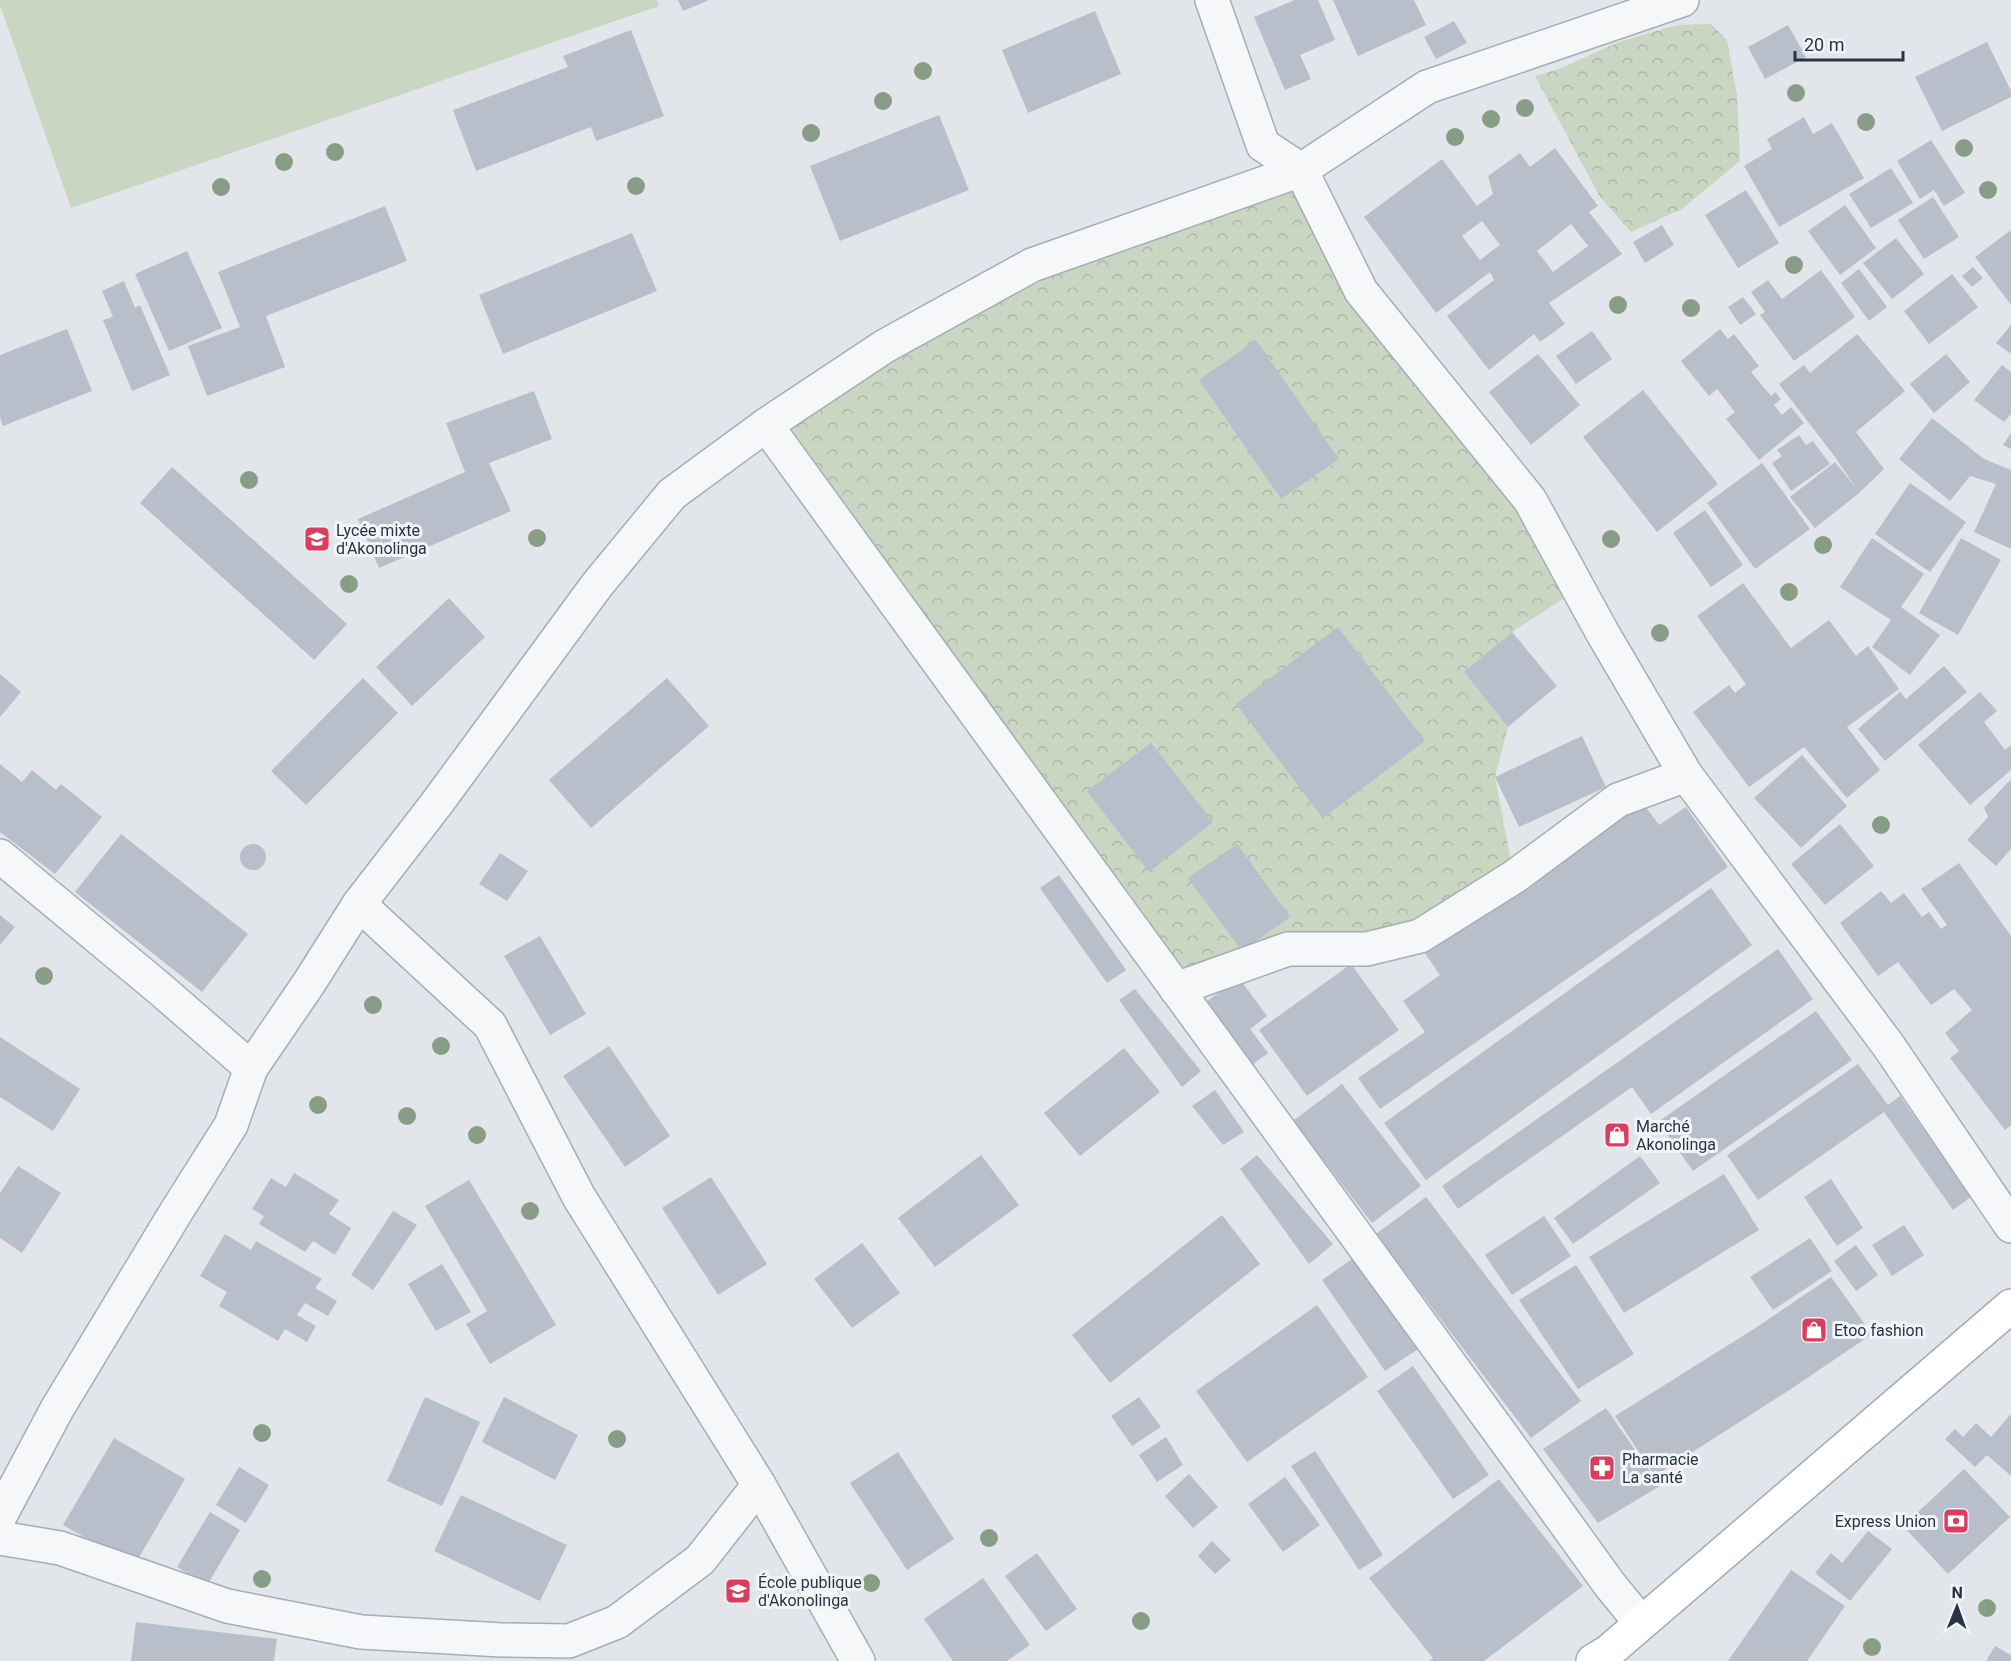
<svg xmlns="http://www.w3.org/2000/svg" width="2011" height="1661" font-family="Roboto,sans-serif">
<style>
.grass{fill:#c8d6c2}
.forest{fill:url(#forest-crowns)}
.building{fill:#b8bfca;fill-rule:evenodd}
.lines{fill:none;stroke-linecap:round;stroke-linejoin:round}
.minor-casing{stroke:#a6adb6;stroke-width:36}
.major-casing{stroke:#a0abb8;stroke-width:36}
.minor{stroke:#f5f7f9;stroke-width:33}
.major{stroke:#fff;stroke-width:33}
.tree{fill:#889d86}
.labels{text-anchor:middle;stroke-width:6;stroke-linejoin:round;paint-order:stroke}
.poi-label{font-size:16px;fill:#283445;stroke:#f2f5f8;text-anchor:start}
</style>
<defs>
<pattern id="forest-crowns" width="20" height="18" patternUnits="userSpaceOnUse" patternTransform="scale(1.5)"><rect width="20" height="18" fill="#c8d6c2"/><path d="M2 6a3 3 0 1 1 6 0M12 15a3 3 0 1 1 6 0" fill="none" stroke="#acb8a8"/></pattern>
</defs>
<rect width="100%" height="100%" fill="#e2e6eb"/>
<path class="grass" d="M0,0H657L659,6L71,208L0,5Z"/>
<g class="forest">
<path d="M1711,24L1727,40L1737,95L1740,161L1682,209L1631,232L1600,197L1535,76L1561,68L1619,42L1677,25Z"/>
<path d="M1301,170L1361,291L1578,589L1512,632L1464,672L1508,727L1495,777L1514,877L1420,936L1176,989L766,425L1032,265Z"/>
</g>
<g class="building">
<path d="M678,0H709L683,11Z"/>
<path d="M1295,0H1318L1335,40L1300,55L1311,79L1285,90L1254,17Z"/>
<path d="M1333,0H1414L1426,25L1358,56Z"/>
<path d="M1095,11L1121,74L1028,113L1002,50Z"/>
<path d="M1454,21L1467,43L1436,59L1424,37Z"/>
<path d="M1788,25L1806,57L1765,79L1748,47Z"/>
<path d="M631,30L664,116L596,141L591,127L476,171L453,110L568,67L563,56Z"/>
<path d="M1987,42L2011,91V97L1942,131L1915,77Z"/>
<path d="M939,115L969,190L840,241L810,166Z"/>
<path d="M1804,117L1813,134L1832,123L1864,178L1779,227L1744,166L1772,149L1767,139Z"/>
<path d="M1931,140L1965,193L1944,206L1934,190L1920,199L1897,161Z"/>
<path d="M1555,148L1598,206L1589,212L1622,254L1549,303L1565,324L1540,342L1534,334L1489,370L1447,316L1494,280L1490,272L1436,313L1364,217L1442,159L1477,206L1493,194L1488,176L1520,153L1530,167ZM1482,221L1500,245L1480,260L1462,236ZM1571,224L1588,246L1553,272L1537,251Z"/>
<path d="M1891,168L1913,203L1871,228L1849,194Z"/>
<path d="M1746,190L1779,243L1738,268L1705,215Z"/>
<path d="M1933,197L1959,237L1924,259L1898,220Z"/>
<path d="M1845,205L1876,248L1840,275L1808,231Z"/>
<path d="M385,206L407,261L266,316L285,367L207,396L188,346L240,327L218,272Z"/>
<path d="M1662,225L1674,245L1645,263L1633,242Z"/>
<path d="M2011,230V305L1975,257Z"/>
<path d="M632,233L657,291L503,354L479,295Z"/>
<path d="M1896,238L1924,274L1892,299L1863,263Z"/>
<path d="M187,251L222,328L169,351L135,274Z"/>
<path d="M1973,267L1983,278L1972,287L1962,276Z"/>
<path d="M1859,269L1887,307L1869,321L1841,283Z"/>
<path d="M1821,270L1855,317L1794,361L1760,315L1765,312L1751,292L1768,280L1782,299Z"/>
<path d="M1952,274L1978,307L1929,344L1904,311Z"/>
<path d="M124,281L135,308L140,305L170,375L132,391L103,320L113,317L102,291Z"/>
<path d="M1743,297L1756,314L1740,325L1728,307Z"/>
<path d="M2011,325V354L1996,343Z"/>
<path d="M67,329L92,391L3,426L0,417V355Z"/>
<path d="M1720,329L1728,339L1734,334L1759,366L1751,372L1771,396L1775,392L1781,399L1774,405L1782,415L1791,407L1804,423L1759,460L1726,419L1735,412L1717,389L1709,396L1681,361Z"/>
<path d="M1592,331L1612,359L1576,384L1556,356Z"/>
<path d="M1857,334L1905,391L1856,432L1884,469L1859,493L1815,528L1790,497L1835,462L1856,488L1835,457L1779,384L1804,365L1810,373Z"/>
<path d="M1256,340L1339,459L1281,499L1199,380Z"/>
<path d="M1538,354L1580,405L1531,445L1489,392Z"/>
<path d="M1946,354L1970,382L1934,413L1910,384Z"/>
<path d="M2002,365L2011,372V414L2004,422L1974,400Z"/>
<path d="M1643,390L1718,484L1657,532L1583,437Z"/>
<path d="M534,391L552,439L489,463L511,511L379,568L358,519L465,472L446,423Z"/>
<path d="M1932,418L1984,459L2011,470V549L1974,532L1996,484L1970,476L1950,501L1899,459Z"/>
<path d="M2011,433V449L2003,445Z"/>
<path d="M1799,435L1806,445L1813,441L1830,464L1791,491L1772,463L1782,456L1777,450Z"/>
<path d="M1762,463L1810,529L1755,569L1707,503Z"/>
<path d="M172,467L347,624L314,660L140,503Z"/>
<path d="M1910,483L1966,522L1930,572L1875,534Z"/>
<path d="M1705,510L1743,565L1711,587L1673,533Z"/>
<path d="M1872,538L1924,574L1901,607L1940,635L1910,675L1872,647L1891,620L1840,587Z"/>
<path d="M1961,538L2001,560L1958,635L1919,613Z"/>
<path d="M1743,583L1791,648L1829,620L1856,656L1868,646L1899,689L1847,727L1880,770L1847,798L1804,747L1749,787L1693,712L1729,685L1735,693L1746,684L1697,616Z"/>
<path d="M449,598L485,637L412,706L376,667Z"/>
<path d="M1338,627L1425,741L1323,818L1236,704Z"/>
<path d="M1512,632L1557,686L1508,727L1464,672Z"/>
<path d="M1944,666L1967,692L1885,761L1858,729L1900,692L1906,699Z"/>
<path d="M0,674L21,692L0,717Z"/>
<path d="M363,678L398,713L306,805L271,771Z"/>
<path d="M667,678L709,726L591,828L549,780Z"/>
<path d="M1980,692L1997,711L1984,722L2005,750L2011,745V770L1970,805L1918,745Z"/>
<path d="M1582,736L1606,787L1519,827L1495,777Z"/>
<path d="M1151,743L1213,822L1149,872L1087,791Z"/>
<path d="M1802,755L1847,806L1801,848L1754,798Z"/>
<path d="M0,764L22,782L32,770L56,790L61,784L102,817L55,874L0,832Z"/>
<path d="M2011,779V849L1996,866L1967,840L1988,817L1984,808Z"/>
<path d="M1642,802L1659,825L1686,807L1728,867L1380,1109L1358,1078L1425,1032L1403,1001L1440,975L1425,953Z"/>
<path d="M1840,824L1874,866L1825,905L1791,864Z"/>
<path d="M121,834L248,934L202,992L75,892Z"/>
<path d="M1237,844L1290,917L1242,951L1188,878Z"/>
<circle cx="253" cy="857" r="13"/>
<path d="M500,853L528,871L507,901L479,884Z"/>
<path d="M1959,863L2011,936V1125L2005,1130L1950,1058L1959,1051L1945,1033L1972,1010L1954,989L1931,1005L1898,962L1878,976L1840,923L1881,891L1891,903L1904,893L1922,917L1929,912L1941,929L1947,925L1921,889Z"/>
<path d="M1059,875L1126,970L1107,983L1040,888Z"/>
<path d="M1711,888L1752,945L1426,1180L1384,1123Z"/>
<path d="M0,915L15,927L0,945Z"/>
<path d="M540,936L586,1014L550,1035L504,956Z"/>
<path d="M1778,949L1813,999L1651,1114L1632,1087L1458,1209L1442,1186Z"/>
<path d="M1351,964L1399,1030L1307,1096L1259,1030Z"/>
<path d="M1239,978L1267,1016L1250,1029L1268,1053L1252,1065L1206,1002Z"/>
<path d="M1135,989L1201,1071L1182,1087L1119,1000Z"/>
<path d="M1816,1011L1852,1060L1693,1171L1658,1122Z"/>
<path d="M0,1037L80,1089L53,1131L0,1097Z"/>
<path d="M609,1046L670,1136L625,1167L563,1076Z"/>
<path d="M1124,1048L1160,1092L1080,1156L1044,1113Z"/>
<path d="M1858,1064L1888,1105L1900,1096L1971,1197L1953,1210L1884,1112L1758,1200L1727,1155Z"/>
<path d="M1342,1084L1421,1186L1372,1223L1293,1121Z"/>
<path d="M1215,1090L1244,1132L1223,1145L1192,1106Z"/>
<path d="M981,1155L1019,1205L935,1267L898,1218Z"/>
<path d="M1257,1155L1333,1244L1309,1264L1240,1169Z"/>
<path d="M1640,1156L1660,1183L1573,1244L1554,1218Z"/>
<path d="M18,1166L61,1193L22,1253L0,1238V1193Z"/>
<path d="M294,1173L339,1200L329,1214L351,1228L335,1255L313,1241L305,1252L259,1224L264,1216L252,1209L271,1178L286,1187Z"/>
<path d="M1724,1174L1759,1230L1624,1313L1589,1257Z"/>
<path d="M711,1177L767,1264L718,1295L662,1208Z"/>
<path d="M1831,1179L1863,1228L1837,1246L1804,1197Z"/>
<path d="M469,1180L556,1325L490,1364L466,1324L487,1311L425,1206Z"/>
<path d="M1426,1197L1581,1401L1531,1438L1376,1234Z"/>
<path d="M393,1211L417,1225L373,1290L351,1275Z"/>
<path d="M1222,1215L1260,1264L1110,1383L1072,1335Z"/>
<path d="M1544,1216L1571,1256L1512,1295L1485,1255Z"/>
<path d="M1904,1225L1924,1255L1892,1276L1872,1245Z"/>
<path d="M225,1234L251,1250L256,1241L322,1279L315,1288L337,1301L328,1316L305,1303L297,1315L316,1326L307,1342L285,1329L278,1341L219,1306L227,1292L200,1276Z"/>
<path d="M1810,1238L1832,1271L1773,1310L1750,1277Z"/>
<path d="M862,1243L900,1293L852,1328L814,1279Z"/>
<path d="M1856,1245L1878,1275L1856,1291L1834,1261Z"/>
<path d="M1355,1257L1418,1349L1385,1371L1322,1280Z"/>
<path d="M442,1264L471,1312L436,1331L408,1284Z"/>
<path d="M1576,1265L1634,1354L1578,1389L1519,1300Z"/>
<path d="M1831,1277L1872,1334L1794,1387L1655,1476L1615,1416L1757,1327Z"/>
<path d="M1317,1305L1368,1377L1247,1462L1196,1391Z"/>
<path d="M1413,1366L1489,1475L1453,1499L1377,1391Z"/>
<path d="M425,1397L480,1422L442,1506L387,1481Z"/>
<path d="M504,1397L578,1435L555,1480L482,1442Z"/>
<path d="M1139,1397L1161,1427L1132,1446L1111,1416Z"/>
<path d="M1606,1408L1660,1486L1598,1523L1543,1449Z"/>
<path d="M2011,1414V1476L1987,1455L1975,1467L1945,1439L1955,1429L1963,1437L1976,1423L1991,1437Z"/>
<path d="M1166,1437L1183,1465L1157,1482L1139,1455Z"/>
<path d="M114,1438L185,1479L134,1566L63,1525Z"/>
<path d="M1315,1451L1383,1555L1359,1570L1291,1466Z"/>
<path d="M898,1452L954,1539L907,1570L850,1483Z"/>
<path d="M239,1467L269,1485L246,1523L216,1505Z"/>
<path d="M1964,1469L2010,1517L1948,1574L1903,1526Z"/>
<path d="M1189,1474L1218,1507L1193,1528L1165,1496Z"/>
<path d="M1285,1477L1320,1525L1283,1552L1248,1504Z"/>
<path d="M1499,1479L1583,1586L1484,1661H1429L1433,1658L1369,1578Z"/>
<path d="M461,1495L567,1545L540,1601L434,1551Z"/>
<path d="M210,1512L240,1530L207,1585L177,1567Z"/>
<path d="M1868,1531L1892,1549L1850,1601L1815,1573L1831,1553L1842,1563Z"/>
<path d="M1212,1541L1231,1560L1215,1574L1198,1556Z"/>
<path d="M1037,1553L1077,1609L1046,1631L1005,1576Z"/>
<path d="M1791,1570L1845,1606L1807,1661H1728Z"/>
<path d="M983,1578L1030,1645L1007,1661H953L924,1619Z"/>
<path d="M136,1622L277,1639L274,1661H131Z"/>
<path d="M1995,1646L2011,1655V1661H1986Z"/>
</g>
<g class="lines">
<defs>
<g id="minor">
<path d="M1212,0L1263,145L1301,170L1361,291L1530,500L1602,632L1686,775L1888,1045L2011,1226"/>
<path d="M766,425C905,613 1040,803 1178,991C1322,1188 1467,1386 1610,1585L1641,1623"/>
<path d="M0,856L159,988L251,1068"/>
<path d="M359,904L490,1025L579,1197L759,1485L858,1661"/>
<path d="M1176,989L1288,949H1367L1420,936L1514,877L1618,800L1686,775"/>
<path d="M0,1516L57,1409L176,1212L231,1125L251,1068L309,983L359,904L437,803L597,585L672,494L766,425L885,346L1032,265L1301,170L1427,87L1682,0"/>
<path d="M0,1538L60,1548L227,1606L361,1632L502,1640L569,1641L617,1622L700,1560L759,1485"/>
</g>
<path id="major" d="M1593,1661L1608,1652L2011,1306"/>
</defs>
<use href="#minor" class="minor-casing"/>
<use href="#major" class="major-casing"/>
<use href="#minor" class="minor"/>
<use href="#major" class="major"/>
</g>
<g class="tree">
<circle cx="923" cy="71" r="9"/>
<circle cx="1796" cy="93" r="9"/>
<circle cx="883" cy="101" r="9"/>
<circle cx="1525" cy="108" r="9"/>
<circle cx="1491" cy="119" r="9"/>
<circle cx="1866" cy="122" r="9"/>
<circle cx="811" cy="133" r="9"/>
<circle cx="1455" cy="137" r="9"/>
<circle cx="1964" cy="148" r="9"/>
<circle cx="335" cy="152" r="9"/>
<circle cx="284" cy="162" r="9"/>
<circle cx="636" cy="186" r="9"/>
<circle cx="221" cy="187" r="9"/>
<circle cx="1988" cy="190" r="9"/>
<circle cx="1794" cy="265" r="9"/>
<circle cx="1618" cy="305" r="9"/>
<circle cx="1691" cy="308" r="9"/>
<circle cx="249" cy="480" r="9"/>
<circle cx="537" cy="538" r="9"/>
<circle cx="1611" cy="539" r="9"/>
<circle cx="1823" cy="545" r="9"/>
<circle cx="349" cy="584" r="9"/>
<circle cx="1789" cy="592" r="9"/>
<circle cx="1660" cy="633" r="9"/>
<circle cx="1881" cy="825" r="9"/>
<circle cx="44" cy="976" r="9"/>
<circle cx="373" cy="1005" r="9"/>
<circle cx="441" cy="1046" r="9"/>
<circle cx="318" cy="1105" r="9"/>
<circle cx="407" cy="1116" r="9"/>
<circle cx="477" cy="1135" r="9"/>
<circle cx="530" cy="1211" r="9"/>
<circle cx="262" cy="1433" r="9"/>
<circle cx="617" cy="1439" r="9"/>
<circle cx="989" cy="1538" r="9"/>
<circle cx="262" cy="1579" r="9"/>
<circle cx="871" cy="1583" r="9"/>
<circle cx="1987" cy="1608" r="9"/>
<circle cx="1141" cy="1621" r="9"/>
<circle cx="1872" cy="1647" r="9"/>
</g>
<defs>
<symbol id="school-square" viewBox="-11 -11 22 22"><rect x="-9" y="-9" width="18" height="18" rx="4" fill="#da3d5e" stroke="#f2f5f8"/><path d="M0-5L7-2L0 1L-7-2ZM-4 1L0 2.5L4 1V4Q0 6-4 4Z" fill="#fff"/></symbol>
<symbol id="shop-square" viewBox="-11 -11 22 22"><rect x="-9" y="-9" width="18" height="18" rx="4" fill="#da3d5e" stroke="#f2f5f8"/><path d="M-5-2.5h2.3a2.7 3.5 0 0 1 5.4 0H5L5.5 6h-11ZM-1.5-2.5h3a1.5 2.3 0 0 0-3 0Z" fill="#fff"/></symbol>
<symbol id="pharmacy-square" viewBox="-11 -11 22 22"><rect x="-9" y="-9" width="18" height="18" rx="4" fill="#da3d5e" stroke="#f2f5f8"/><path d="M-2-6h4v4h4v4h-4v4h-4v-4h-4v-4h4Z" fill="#fff"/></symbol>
<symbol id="bank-square" viewBox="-11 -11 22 22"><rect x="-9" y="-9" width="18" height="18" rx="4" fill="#da3d5e" stroke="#f2f5f8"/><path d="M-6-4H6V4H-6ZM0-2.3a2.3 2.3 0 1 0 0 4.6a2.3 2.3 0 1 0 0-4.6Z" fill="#fff"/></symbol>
</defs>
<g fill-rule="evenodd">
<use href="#school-square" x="302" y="524" width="30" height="30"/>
<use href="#shop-square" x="1602" y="1120" width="30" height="30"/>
<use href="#shop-square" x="1799" y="1315" width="30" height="30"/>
<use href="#pharmacy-square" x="1587" y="1453" width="30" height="30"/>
<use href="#bank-square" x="1941" y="1506" width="30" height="30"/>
<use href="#school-square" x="723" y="1576" width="30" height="30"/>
</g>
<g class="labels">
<g class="poi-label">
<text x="336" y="536">Lycée mixte<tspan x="336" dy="18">d'Akonolinga</tspan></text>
<text x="1636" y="1132">Marché<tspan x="1636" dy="18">Akonolinga</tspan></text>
<text x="1834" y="1336">Etoo fashion</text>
<text x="1622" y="1465">Pharmacie<tspan x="1622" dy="18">La santé</tspan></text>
<text x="1936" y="1527" text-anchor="end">Express Union</text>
<text x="758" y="1588">École publique<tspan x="758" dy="18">d'Akonolinga</tspan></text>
</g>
</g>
<g transform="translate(1957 1607) rotate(1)" stroke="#f2f5f8" stroke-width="4.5" paint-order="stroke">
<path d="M0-4.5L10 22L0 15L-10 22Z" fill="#283445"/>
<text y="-9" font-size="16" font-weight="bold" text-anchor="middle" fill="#283445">N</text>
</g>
<path d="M1795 51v9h108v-9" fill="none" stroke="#283445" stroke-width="3"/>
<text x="1804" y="51" font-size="18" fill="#283445" stroke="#f2f5f8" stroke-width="4.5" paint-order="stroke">20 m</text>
</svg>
